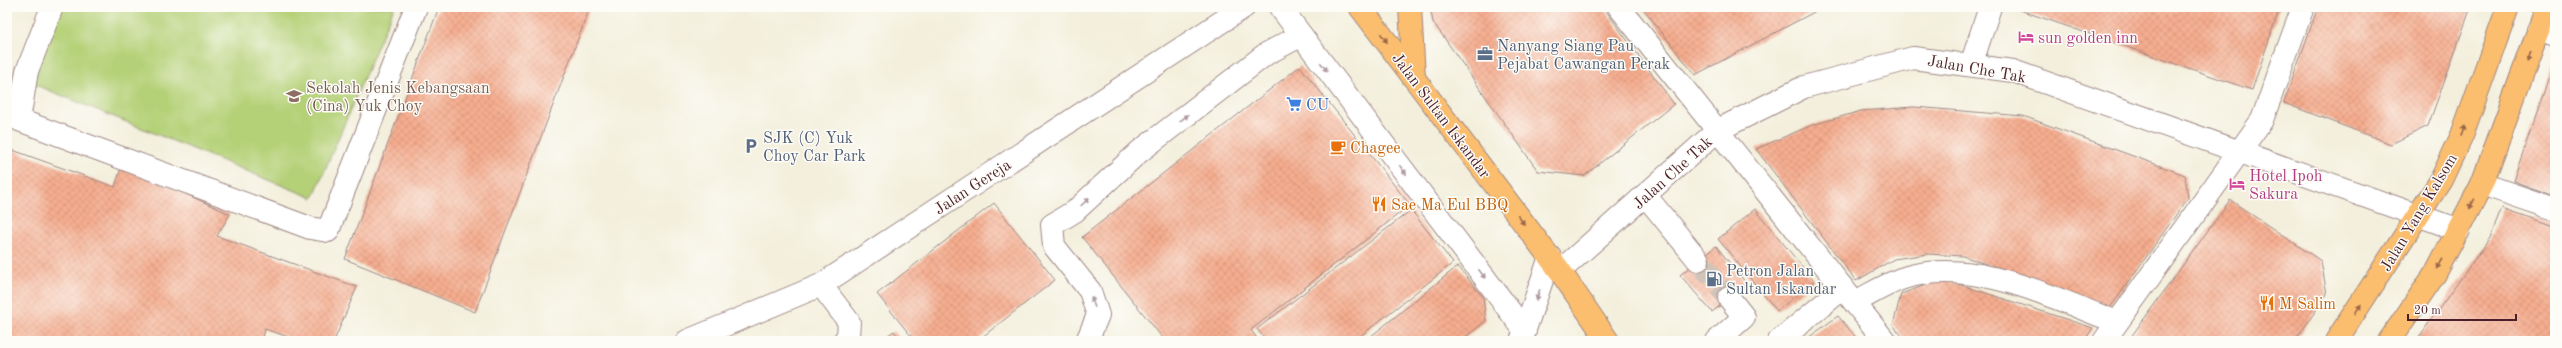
<svg xmlns="http://www.w3.org/2000/svg" width="2562" height="348" font-family="'Old Standard TT',serif">
<style>
.garden{fill:#b5d178;stroke:#807852}
.building{fill:url(#building-cross-hatch)}
.lines{fill:none;stroke-linecap:round;stroke-linejoin:round}
.minor-tunnel{stroke:#d1c5b9;stroke-width:22;stroke-dasharray:22 11;stroke-linecap:butt}
.minor-casing{stroke:#9e8784;stroke-width:24}
.major-casing{stroke:#9e8784;stroke-width:24}
.highway-casing{stroke:#9e8784;stroke-width:24}
.minor{stroke:#fff;stroke-width:22}
.major{stroke:#fbbd6e;stroke-width:22}
.highway{stroke:#fbbd6e;stroke-width:22}
.oneway{fill:#9a6649}
.oneway2{fill:#ae9aa0}
.labels{text-anchor:middle;stroke-width:3;stroke-linejoin:round;paint-order:stroke}
.hotel-label{font-size:16px;fill:#b23c85;stroke:#fdfcf7;text-anchor:start}
.service-label{font-size:16px;fill:#4e5e75;stroke:#fdfcf7;text-anchor:start}
.street-label{font-size:16px;fill:#4a1f2b;stroke:#fdfcf7}
.education-label{font-size:16px;fill:#785e54;stroke:#fdfcf7;text-anchor:start}
.shop-label{font-size:16px;fill:#366cbe;stroke:#fdfcf7;text-anchor:start}
.food-label{font-size:16px;fill:#c56008;stroke:#fdfcf7;text-anchor:start}
</style>
<defs>
<pattern id="building-cross-hatch" width="8" height="8" patternUnits="userSpaceOnUse"><rect width="8" height="8" fill="#f6ad8f"/><path d="M0 0l8 8M0 8l8-8" fill="none" stroke="#d4947c"/></pattern>
</defs>
<rect width="100%" height="100%" fill="#fdfcf7"/>
<filter id="ink" filterUnits="userSpaceOnUse"><feTurbulence type="fractalNoise" baseFrequency=".025" numOctaves="2"/><feDisplacementMap in="SourceGraphic" scale="8" xChannelSelector="R" yChannelSelector="G"/><feConvolveMatrix kernelMatrix="1 2 1 2 8 2 1 2 1" color-interpolation-filters="sRGB"/></filter>
<filter id="wash" filterUnits="userSpaceOnUse"><feTurbulence type="fractalNoise" baseFrequency=".012" numOctaves="4" result="noise"/><feDisplacementMap in="SourceGraphic" scale="16" xChannelSelector="R" yChannelSelector="G"/><feGaussianBlur stdDeviation="0.9" result="paint"/><feColorMatrix in="noise" values="0 0 0 0 0 0 0 0 0 0 0 0 0 0 0 0 0 1.4 0 .05"/><feComposite in="paint" operator="in"/></filter>
<g filter="url(#wash)">
<rect width="100%" height="100%" fill="#f3efdc"/>
<path class="garden" d="M58,7H394L313,198L26,81Z"/>
<g id="blocks">
<g class="building">
<path d="M439,7H590L475,312L345,259Z"/>
<path d="M1430,7H1603L1674,104L1584,176L1538,171L1433,22Z"/>
<path d="M1642,7H1832V8L1816,11L1695,75Z"/>
<path d="M2011,7H2280L2252,90Z"/>
<path d="M2318,7H2471L2428,126L2391,144L2284,103Z"/>
<path d="M2555,60V196L2513,181Z"/>
<path d="M1300,66L1410,205L1251,330L1259,341H1165L1082,237Z"/>
<path d="M1914,107L2023,116L2185,175L2188,198L2110,308L1963,256L1928,254L1894,259L1856,281L1756,149L1812,125L1861,111Z"/>
<path d="M7,148L115,187L122,165L230,214L217,236L357,287L334,341H300L265,329L262,341H7Z"/>
<path d="M2230,200L2321,261L2327,294L2295,341H2128Z"/>
<path d="M994,203L1055,280L977,341H915L877,294Z"/>
<path d="M2502,208L2555,226V341H2422L2418,338L2490,238Z"/>
<path d="M1755,209L1814,281L1777,311L1718,239Z"/>
<path d="M1411,210L1453,263L1354,341H1267L1257,329Z"/>
<path d="M1716,246L1747,284L1712,312L1680,275Z"/>
<path d="M1458,266L1483,297L1486,321L1461,341H1365Z"/>
<path d="M1943,279L2093,328L2084,341H1906L1893,325L1901,294Z"/>
<path d="M1838,316L1859,341H1804Z"/>
<path d="M894,331L902,341H879Z"/>
</g>
</g>
</g>
<g filter="url(#ink)">
<use href="#blocks" fill-opacity="0" stroke="#9e8784" stroke-width="1"/>
<g class="lines">
<path class="minor-tunnel" d="M1698,260L1729,298"/>
<defs>
<g id="minor">
<path d="M52,7L27,71L19,120L310,228L328,231L416,7"/>
<path d="M1280,7L1525,331"/>
<path d="M1619,7L1885,341"/>
<path d="M2538,30L2555,36"/>
<path d="M1971,65L1990,7"/>
<path d="M2482,184L2555,209"/>
<path d="M1645,195L1698,260"/>
<path d="M1560,271L1718,130L1804,87L1913,58L2013,71L2459,230"/>
<path d="M821,285L849,322L848,336L844,341"/>
<path d="M1855,302C1871,294 1889,282 1907,277C1978,258 2051,298 2117,322"/>
<path d="M687,341L821,285L1244,7"/>
<path d="M1087,341L1098,315L1090,291L1054,246L1052,225L1075,211L1139,152L1266,54L1300,36"/>
<path d="M1521,341L1550,257"/>
<path d="M1717,341L1744,317L1729,298"/>
<path d="M1779,341L1843,288"/>
<path d="M2104,341L2262,120L2303,7"/>
</g>
<g id="major">
<path d="M2336,341L2441,180L2462,135L2508,7"/>
<path d="M2389,341L2435,274L2482,184L2547,7"/>
</g>
<g id="highway">
<path d="M1360,7L1560,271L1608,341"/>
<path d="M1410,7L1414,78"/>
</g>
</defs>
<use href="#minor" class="minor-casing"/>
<use href="#major" class="major-casing"/>
<use href="#highway" class="highway-casing"/>
<use href="#minor" class="minor"/>
<use href="#major" class="major"/>
<use href="#highway" class="highway"/>
</g>
<defs><path id="oneway-solid" d="M-6-.8H1V-3.2L6.5 0L1 3.2V.8H-6Z"/></defs>
<g class="oneway">
<use href="#oneway-solid" transform="translate(1384 38) rotate(53)"/>
<use href="#oneway-solid" transform="translate(2529 57) rotate(110)"/>
<use href="#oneway-solid" transform="translate(2463 131) rotate(-69)"/>
<use href="#oneway-solid" transform="translate(2472 204) rotate(117)"/>
<use href="#oneway-solid" transform="translate(1521 220) rotate(53)"/>
<use href="#oneway-solid" transform="translate(2440 264) rotate(119)"/>
<use href="#oneway-solid" transform="translate(2358 309) rotate(-56)"/>
</g>
<g class="oneway2">
<use href="#oneway-solid" transform="translate(1324 67) rotate(52)"/>
<use href="#oneway-solid" transform="translate(1184 118) rotate(-38)"/>
<use href="#oneway-solid" transform="translate(1403 170) rotate(53)"/>
<use href="#oneway-solid" transform="translate(1085 202) rotate(-42)"/>
<use href="#oneway-solid" transform="translate(1482 274) rotate(53)"/>
<use href="#oneway-solid" transform="translate(1538 295) rotate(108)"/>
<use href="#oneway-solid" transform="translate(1093 302) rotate(-109)"/>
</g>
</g>
<defs>
<symbol id="hotel-bare" viewBox="-9 -9 18 18"><path d="M-6-4.5h1.5V1H6V5H4.5V3h-9V5H-6ZM-4 0a1.8 1.8 0 1 1 3.6 0ZM.5 0V-2.5h3Q6-2.5 6 0Z" fill="#d1479c" stroke="#fdfcf7" stroke-width="2.5" paint-order="stroke"/></symbol>
<symbol id="office-bare" viewBox="-9 -9 18 18"><path d="M-6-3h4V-5.5h4V-3h4V5H-6ZM-1-4.5V-3h2v-1.5ZM-6 0V1H6V0Z" fill="#5c6f8a" stroke="#fdfcf7" stroke-width="2.5" paint-order="stroke"/></symbol>
<symbol id="school-bare" viewBox="-9 -9 18 18"><path d="M0-5L7-2L0 1L-7-2ZM-4 1L0 2.5L4 1V4Q0 6-4 4Z" fill="#8d6e63" stroke="#fdfcf7" stroke-width="2.5" paint-order="stroke"/></symbol>
<symbol id="supermarket-bare" viewBox="-9 -9 18 18"><path d="M-6-5.5h2.5l.6 2H6L4.5 2H-2.5L-4.4-4H-6ZM-1.5 3.2a1.3 1.3 0 1 0 .1 0ZM3 3.2a1.3 1.3 0 1 0 .1 0Z" fill="#3f7fe0" stroke="#fdfcf7" stroke-width="2.5" paint-order="stroke"/></symbol>
<symbol id="parking-bare" viewBox="-9 -9 18 18"><path d="M-3.5-5.5H1a3.5 3.5 0 0 1 0 7H-1V5.5H-3.5ZM-1-3.4V-.6H.8a1.4 1.4 0 0 0 0-2.8Z" fill="#5c6f8a" stroke="#fdfcf7" stroke-width="2.5" paint-order="stroke"/></symbol>
<symbol id="cafe-bare" viewBox="-9 -9 18 18"><path d="M-5.5-4.5H6V0H3Q3 3.5 0 3.5H-2.5Q-5.5 3.5-5.5 0ZM3-3.2v2h1.7v-2ZM-6 4.5H4V6H-6Z" fill="#e8710a" stroke="#fdfcf7" stroke-width="2.5" paint-order="stroke"/></symbol>
<symbol id="restaurant-bare" viewBox="-9 -9 18 18"><path d="M-5-6h1v4h1v-4h1v4h1v-4h1v5L-1.5 .5V6h-2V.5L-5-1ZM5-6V6H3V1.5H1.5Q1.5-4 5-6Z" fill="#e8710a" stroke="#fdfcf7" stroke-width="2.5" paint-order="stroke"/></symbol>
<symbol id="fuel-bare" viewBox="-9 -9 18 18"><path d="M-5.5-6h7V0h2V4h1.3V-2.5L3-4.5l.8-.8L6-3V5H2.5V1h-1V6h-7ZM-4.2-4.7v3.2H.2V-4.7Z" fill="#5c6f8a" stroke="#fdfcf7" stroke-width="2.5" paint-order="stroke"/></symbol>
</defs>
<g fill-rule="evenodd">
<use href="#hotel-bare" x="2015" y="26" width="22" height="22"/>
<use href="#office-bare" x="1474" y="43" width="22" height="22"/>
<use href="#school-bare" x="283" y="85" width="22" height="22"/>
<use href="#supermarket-bare" x="1283" y="93" width="22" height="22"/>
<use href="#parking-bare" x="740" y="135" width="22" height="22"/>
<use href="#cafe-bare" x="1327" y="136" width="22" height="22"/>
<use href="#hotel-bare" x="2226" y="173" width="22" height="22"/>
<use href="#restaurant-bare" x="1368" y="193" width="22" height="22"/>
<use href="#fuel-bare" x="1703" y="268" width="22" height="22"/>
<use href="#restaurant-bare" x="2256" y="292" width="22" height="22"/>
</g>
<g class="labels">
<g class="hotel-label">
<text x="2038" y="43">sun golden inn</text>
<text x="2249" y="181">Hotel Ipoh<tspan x="2249" dy="18">Sakura</tspan></text>
</g>
<g class="service-label">
<text x="1497" y="51">Nanyang Siang Pau<tspan x="1497" dy="18">Pejabat Cawangan Perak</tspan></text>
<text x="763" y="143">SJK (C) Yuk<tspan x="763" dy="18">Choy Car Park</tspan></text>
<text x="1726" y="276">Petron Jalan<tspan x="1726" dy="18">Sultan Iskandar</tspan></text>
</g>
<g class="street-label">
<text transform="translate(1977 68) rotate(10)" y="6">Jalan Che Tak</text>
<text transform="translate(1442 115) rotate(53)" y="6">Jalan Sultan Iskandar</text>
<text transform="translate(1672 172) rotate(-42)" y="6">Jalan Che Tak</text>
<text transform="translate(972 186) rotate(-33)" y="6">Jalan Gereja</text>
<text transform="translate(2418 212) rotate(-59)" y="6">Jalan Yang Kalsom</text>
</g>
<g class="education-label">
<text x="306" y="93">Sekolah Jenis Kebangsaan<tspan x="306" dy="18">(Cina) Yuk Choy</tspan></text>
</g>
<g class="shop-label">
<text x="1306" y="110">CU</text>
</g>
<g class="food-label">
<text x="1350" y="153">Chagee</text>
<text x="1391" y="210">Sae Ma Eul BBQ</text>
<text x="2279" y="309">M Salim</text>
</g>
</g>
<rect width="2562" height="348" fill="none" stroke="#fdfcf7" stroke-width="24"/>
<path d="M2408 314v6h108v-6" fill="none" stroke="#4a1f2b" stroke-width="2"/>
<text x="2414" y="314" font-size="12" fill="#4a1f2b" stroke="#fdfcf7" stroke-width="3" paint-order="stroke">20 m</text>
</svg>
